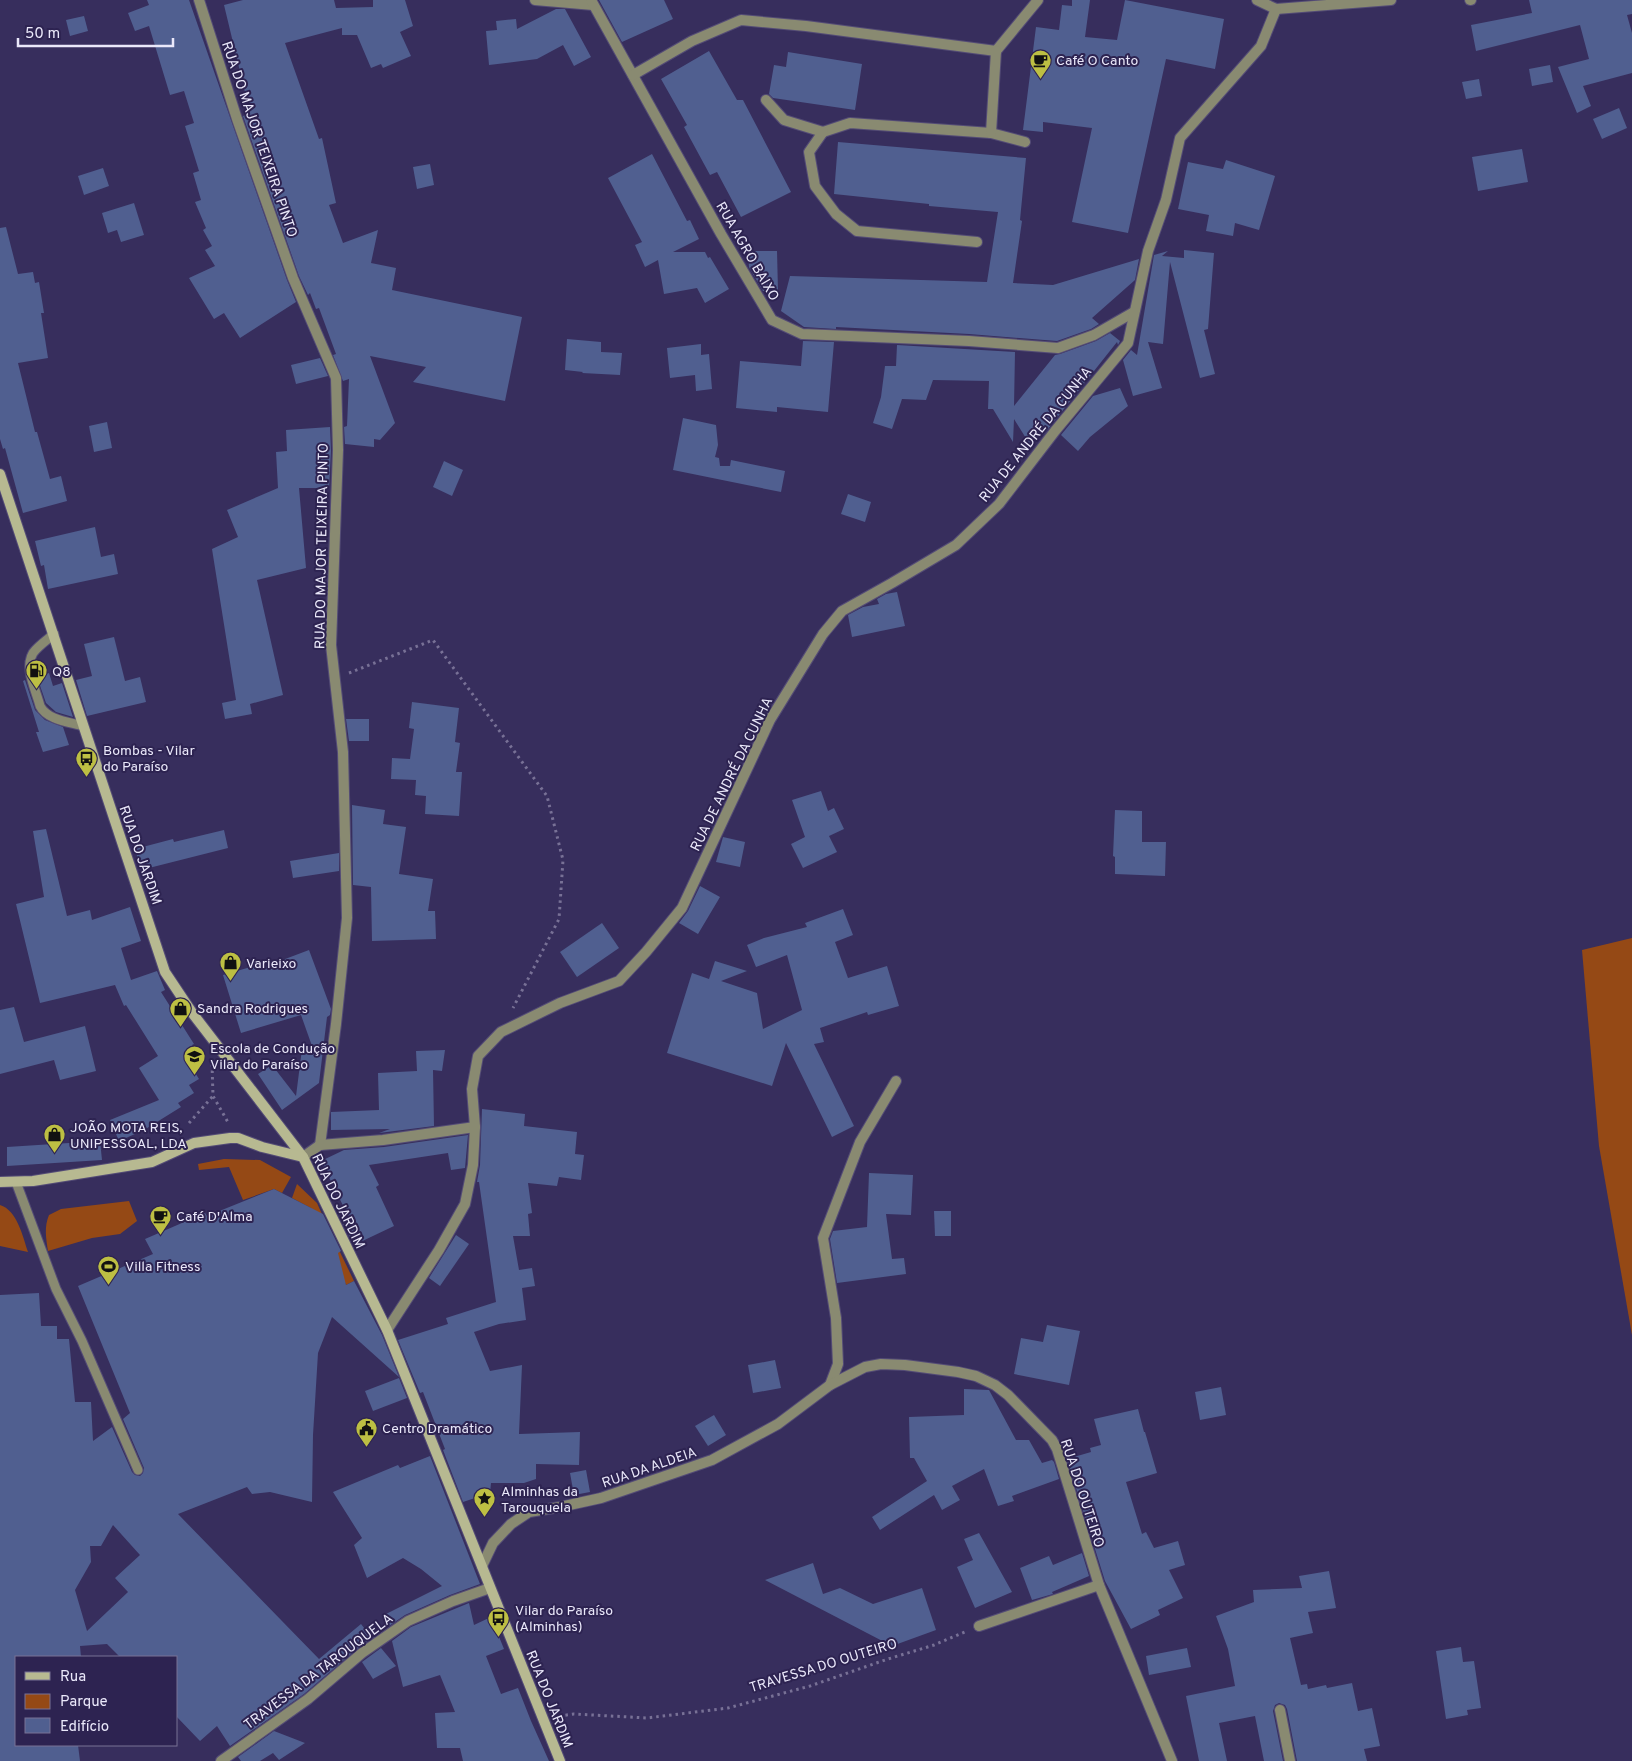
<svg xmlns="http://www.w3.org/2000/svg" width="1632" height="1761" font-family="Overpass,sans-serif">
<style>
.green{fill:#954915}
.building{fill:#505f90;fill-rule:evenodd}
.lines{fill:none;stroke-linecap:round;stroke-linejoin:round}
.lane-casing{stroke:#544c76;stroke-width:11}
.street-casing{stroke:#544c76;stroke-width:12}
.secondary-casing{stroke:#544c76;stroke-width:12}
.path{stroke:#787196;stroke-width:3;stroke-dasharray:2.5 4;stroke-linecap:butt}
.lane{stroke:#898a71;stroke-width:9}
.street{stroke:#898a71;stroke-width:10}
.secondary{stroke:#b7b991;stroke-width:10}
.labels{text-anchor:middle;stroke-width:4;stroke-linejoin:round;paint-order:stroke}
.poi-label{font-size:14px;fill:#eae8fa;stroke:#2d2351;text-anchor:start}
.street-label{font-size:14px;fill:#eae8fa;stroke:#2d2351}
</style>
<rect width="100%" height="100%" fill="#372e5d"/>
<g class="green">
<path d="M1632,938V1335L1599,1146L1582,950Z"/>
<path d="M224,1159L260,1160L291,1177L282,1193L274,1189L243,1200L229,1167L199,1170L198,1164Z"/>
<path d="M297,1184L317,1203L334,1241L328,1242L311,1208L292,1198Z"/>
<path d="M129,1201L137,1221L120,1234L92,1238L48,1251C46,1238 44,1227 49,1215L61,1209Z"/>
<path d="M0,1205C17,1210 23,1237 28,1252L0,1246Z"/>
<path d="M338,1248L354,1281L346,1285L331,1250Z"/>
</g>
<g class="building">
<path d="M147,0H189L287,280L296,302L240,338L224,313L214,319L189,278L215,266L205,250L212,246L203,230L206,228L195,202L201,200L193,173L199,171L185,126L194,123L184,91L170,95L149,26L135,31L128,13L149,5Z"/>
<path d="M243,0H334L336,8L373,7V0H405L413,26L400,32L411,56L383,68L381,64L371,68L357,35H342V28L285,43L319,139L322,138L336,203L329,205L343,243L378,230L371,263L396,268L392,290L522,317L505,401L413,382L426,367L370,356L395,423L380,440L374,439V447L345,444L344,427L347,426L349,379L343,381L333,355L336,354L319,308L316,309L310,293L308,295L299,276L243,116L250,113L224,5Z"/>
<path d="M599,0H664L673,19L622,42Z"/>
<path d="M1072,0H1090L1085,37L1117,40L1125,0L1224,19L1215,69L1166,59L1128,233L1072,222L1092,128L1043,122V132L1023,130L1036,27L1059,30L1062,5L1072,6Z"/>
<path d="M1529,0H1632V14L1627,15L1632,33V73L1583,86L1591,106L1577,113L1558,67L1589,59L1580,25L1476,51L1471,25L1532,13Z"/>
<path d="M556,9H565L591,57L574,66L563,45L537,59L489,65L486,31L497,30L496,21L516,19L517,29Z"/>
<path d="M84,16L88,31L70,36L66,20Z"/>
<path d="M709,51L737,100H743L791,192L741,217L717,172L710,175L684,127L687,125L661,79Z"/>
<path d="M788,52L862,64L855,110L773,98L769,94L774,65L786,67Z"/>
<path d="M1550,65L1553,82L1532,86L1529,69Z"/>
<path d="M1479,79L1482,96L1466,99L1462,82Z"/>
<path d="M1619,108L1627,128L1602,139L1593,119Z"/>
<path d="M838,142L1026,158L1020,220L1022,221L1013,283L1053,285L1139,259L1135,280L1092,318L1099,324L1091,329L1057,341L969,334L836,327V329L804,327L781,311L790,276L987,282L998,212L929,206V204L834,194Z"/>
<path d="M1522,149L1528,182L1478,191L1472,157Z"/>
<path d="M652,154L687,221L690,220L699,239L673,252H705L708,258L710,257L729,289L705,303L697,288L664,294L658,260L645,267L635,245L642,242L608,178Z"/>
<path d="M1226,160L1275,176L1259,230L1235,223L1233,236L1206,231L1209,215L1178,209L1188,162L1223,169Z"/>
<path d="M430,164L434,185L417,189L413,167Z"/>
<path d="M103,168L109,186L84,195L78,176Z"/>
<path d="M134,203L144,235L121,242L117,230L108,233L102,213Z"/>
<path d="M6,227L18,274L33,272L35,283L39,282L44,313H41L48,358L18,363L35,432H37L50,479L61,476L67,501L23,513L5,448L3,449L0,439V228Z"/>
<path d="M1184,250L1214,253L1208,329L1204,330L1215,374L1200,378L1170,262L1163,344L1148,342L1162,388L1133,396L1123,360L1131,350L1137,355L1154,255L1168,251L1162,256L1184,258Z"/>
<path d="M748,251H777L778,291H763L749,267Z"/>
<path d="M1110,333L1120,341L1118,345L1117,342L1044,434L1029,443L1014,419L1013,442L993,409H988L989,381L933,380L926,400L902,399L892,429L873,423L881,397L885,366H896L897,345L1015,352L1014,406L1055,355L1060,354L1096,341Z"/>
<path d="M567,339L601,342V352L622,353L620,375L582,373L583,372L565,370Z"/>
<path d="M803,341L834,342L828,412L777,407V412L736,408L740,361L801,366Z"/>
<path d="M701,344V355L709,354L712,389L696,391L695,375L670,378L667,348Z"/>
<path d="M320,358L328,376L296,384L291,365Z"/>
<path d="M1120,388L1128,406L1090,437L1078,451L1061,435L1093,396Z"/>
<path d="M683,418L716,425L718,445L715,457L719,458L720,466H730L731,460L785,471L781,492L673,470Z"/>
<path d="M107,422L112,448L94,452L89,426Z"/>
<path d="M330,427L331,451L329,488H299L306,568L257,580L283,695L250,704L252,714L225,719L222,703L236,700L212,549L238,537L227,510L278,488L276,452L287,451L286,430Z"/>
<path d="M444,461L463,470L452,496L433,487Z"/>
<path d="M848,494L871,502L865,522L841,514Z"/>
<path d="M95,527L101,557L114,554L118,574L48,589L44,565L41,566L35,541Z"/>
<path d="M897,592L905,626L852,637L848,615L863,607L879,604L877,599L886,594Z"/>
<path d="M114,637L125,681L140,677L146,702L87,716L76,680L92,676L84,644Z"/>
<path d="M49,673L53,686L62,683L73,717L56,712L46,703L37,677Z"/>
<path d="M25,680L35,710L45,720L63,727L69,745L43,752L36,732H39L23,681Z"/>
<path d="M412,702L459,708L455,742L460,743L456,772H462L459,816L425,814L426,796L415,795L416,780L391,779L392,758L410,759L414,729L409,728Z"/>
<path d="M346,719H369V741H349Z"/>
<path d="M821,791L828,811L834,808L844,829L829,836L837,852L803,868L791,844L805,837L792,800Z"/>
<path d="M352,805L385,810L383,824L406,827L399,874L433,879L428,911H435L436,939L372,941L371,887L353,885Z"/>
<path d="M1115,810L1142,811V842H1166L1165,876L1115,874V857L1113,856Z"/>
<path d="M46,829L67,916L90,910L92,920L130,907L141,941L121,948L131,980L157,971L165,990L161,992L194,1044L192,1045L202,1060L191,1066L199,1079L189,1085L194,1093L178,1103L181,1107L144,1130L119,1141L110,1120L159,1100L139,1068L158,1056L126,1005L124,1006L115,985L40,1003L16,904L44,897L33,831Z"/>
<path d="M224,830L228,848L141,870L135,849L173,839L174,842Z"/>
<path d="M723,837L745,842L740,867L716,862Z"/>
<path d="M339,853V871L293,878L290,861Z"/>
<path d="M700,886L720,897L698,934L679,923L688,911Z"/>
<path d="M843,909L853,935L835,942L848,978L887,966L899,1006L868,1015L867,1012L820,1028L824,1042L814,1044L854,1126L832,1137L786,1043L772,1086L667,1053L692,973L709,979L715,961L747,971L721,981L757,993L763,1029L802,1010L787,955L756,967L747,945L764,938L807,927L805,923Z"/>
<path d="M602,923L619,948L577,977L560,952Z"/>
<path d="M309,950L331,1009L330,1015L327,1017L319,1083L282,1110L258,1074L272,1065L296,1096L302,1049L312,1046L301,1015L241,1033L223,975L254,966L256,970Z"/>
<path d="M14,1007L24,1042L85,1026L96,1071L60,1080L54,1060L0,1074V1010Z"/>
<path d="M445,1050L442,1071L433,1070L434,1126L379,1133L390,1129L331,1130V1112L379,1110L378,1073L417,1071L416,1051Z"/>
<path d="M482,1109L525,1114L524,1126L577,1132L575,1154L584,1155L581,1180L559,1177L557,1186L528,1183L532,1213L528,1214L530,1236H513L519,1270L532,1268L535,1286L522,1288L526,1320L499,1324L474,1332L490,1371L522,1365L519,1434L580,1432L579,1465L536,1464V1479L524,1483H491L490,1493L463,1502L443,1450L445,1449L423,1392L420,1393L398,1340L448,1324L446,1318L496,1302L479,1182H477L480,1165Z"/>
<path d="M468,1135L465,1168L451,1170L448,1153L369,1165L379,1185L376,1187L394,1226L354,1245L343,1224L355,1230L321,1161L344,1150L384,1147Z"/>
<path d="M100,1141L102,1160L7,1166V1147Z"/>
<path d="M869,1173L913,1175L911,1215L886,1214L892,1259L904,1258L906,1274L837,1283L830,1239L833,1231L867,1227Z"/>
<path d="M274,1189L323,1214L341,1251L338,1253L346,1285L354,1281L382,1335L399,1377L332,1317L318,1353L313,1435L312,1502L270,1492L252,1494L247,1487L178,1514L319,1659L361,1624L372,1638L358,1648L304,1694L230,1746L217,1726L200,1741L176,1716V1657H120L107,1644L80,1646L81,1657H16V1745H78L80,1761H0V1295L39,1293L41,1326H57V1339H69L75,1402H91L93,1441L112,1427L132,1472L135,1475L140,1476L143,1473L144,1468L123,1419L130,1413L78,1286L153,1254L145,1239L205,1213L207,1216ZM113,1525L140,1555L115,1578L128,1592L87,1631L75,1590L91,1562L90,1546H101Z"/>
<path d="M934,1211H951V1236H935Z"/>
<path d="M456,1235L469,1244L440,1286L429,1278Z"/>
<path d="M1047,1325L1080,1331L1069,1385L1014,1374L1021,1338L1043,1342Z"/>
<path d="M775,1360L781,1388L753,1393L748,1365Z"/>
<path d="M399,1378L407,1398L373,1411L365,1391Z"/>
<path d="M1221,1387L1226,1415L1200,1420L1195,1392Z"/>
<path d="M964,1389L989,1390L1016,1440H1029L1042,1463L1052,1460L1054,1462L1059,1479L1012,1496L1014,1501L998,1506L984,1469L952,1486L960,1500L942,1510L934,1495L880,1530L872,1517L927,1481L914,1458H910L909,1417L964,1415Z"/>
<path d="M1138,1409L1144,1432H1145L1157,1473L1126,1482L1142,1534L1146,1532L1154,1548L1178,1541L1185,1565L1169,1570L1183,1598L1158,1610L1160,1615L1131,1629L1105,1581L1067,1459L1091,1452L1090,1448L1101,1445L1094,1419Z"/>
<path d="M714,1415L726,1435L708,1446L695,1426Z"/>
<path d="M430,1456L480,1584L450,1595L405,1615L389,1626L386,1614L442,1586L421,1569L403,1558L367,1578L354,1545L362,1538L333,1492L398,1465L400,1468Z"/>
<path d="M586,1470L590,1492L574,1495L570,1473Z"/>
<path d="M979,1533L1012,1592L975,1608L957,1567L973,1560L964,1539Z"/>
<path d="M1082,1553L1089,1576L1052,1592L1053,1594L1032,1600L1020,1568L1049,1556L1053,1565Z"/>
<path d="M813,1563L823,1594L840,1588L873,1604L922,1588L936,1630L892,1646L765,1580Z"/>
<path d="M1329,1571L1336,1608L1308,1612L1313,1633L1290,1638L1301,1685L1307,1684L1308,1689L1326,1685L1327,1688L1352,1683L1358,1711L1372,1708L1380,1746L1364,1749L1367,1761H1297L1287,1709L1285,1705L1279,1703L1275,1705L1273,1711L1283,1761H1264L1255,1716L1219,1723L1227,1761H1199L1186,1696L1235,1686L1228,1649L1216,1616L1254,1602L1253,1590L1302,1588L1299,1576Z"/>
<path d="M469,1603L474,1625L491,1617L504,1649L486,1656L501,1694L518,1688L531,1721L549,1761H463L460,1748H437L435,1713L455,1712L440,1675L403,1687L392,1641L411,1627Z"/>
<path d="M1461,1647L1463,1662L1474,1661L1481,1708L1467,1710L1468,1715L1446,1719L1436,1651Z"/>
<path d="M381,1648L396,1666L373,1679L362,1662Z"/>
<path d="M1187,1648L1191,1667L1149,1675L1146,1656Z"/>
<path d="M274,1731L305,1743L279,1760L273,1753L260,1761H241L238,1757Z"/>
</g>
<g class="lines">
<defs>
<g id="lane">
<path d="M54,634C47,640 38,646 33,653C24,668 36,690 40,706C47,720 69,722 83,726"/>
<path d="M16,1182L56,1289L82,1341L138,1470"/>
</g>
<g id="street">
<path d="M199,0L237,119L293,278L336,378L338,450L331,645L343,752L347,918L336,1024L320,1145"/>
<path d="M535,0L593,5"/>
<path d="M591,0L721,234L772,320L802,334L969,341L1058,348L1094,335L1134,312"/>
<path d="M1257,0L1276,9L1391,0"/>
<path d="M1470,0H1471"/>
<path d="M996,51L1038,0"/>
<path d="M633,75L692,41L741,20L806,26L996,51"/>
<path d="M766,100L784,120L823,132L850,123L991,133L1025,142"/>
<path d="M823,132L809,152L815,186L836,214L857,231L977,242"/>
<path d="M991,133L996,51"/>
<path d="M303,1157L320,1145L383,1140L475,1127"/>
<path d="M387,1330L439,1250L465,1204L473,1165L475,1127L472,1089L478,1056L501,1032L560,1003L619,981L646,952L682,908L770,720L823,634L842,611L892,583L956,545L999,504L1055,431L1128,343L1148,251L1166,200L1180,138L1261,46L1276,9"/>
<path d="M830,1385L838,1364L836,1318L823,1238L860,1142L896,1081"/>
<path d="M482,1566L493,1543L511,1524L529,1512L560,1507L601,1498L712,1460L778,1424L830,1385L865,1367L881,1364L905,1365L958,1372L976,1376L995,1385L1008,1395L1052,1440L1057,1449L1099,1585L1172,1761"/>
<path d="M979,1626L1099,1585"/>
<path d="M1280,1710L1290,1761"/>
<path d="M221,1761L308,1699L362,1653L408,1621L453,1601L490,1588"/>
</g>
<g id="secondary">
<path d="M0,474L165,972L193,1014L303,1157L387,1330L560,1761"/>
<path d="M0,1182L33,1181L152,1162L194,1143L230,1138H238L262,1147L303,1157"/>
</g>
</defs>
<use href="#lane" class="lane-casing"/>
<use href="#street" class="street-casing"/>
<use href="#secondary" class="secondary-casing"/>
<g class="path">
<path d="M349,673L433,640L547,796L563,860L559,919L513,1008"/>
<path d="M212,1064L213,1096L229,1124"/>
<path d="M189,1123L213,1096"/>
<path d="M559,1716L574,1714L647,1718L728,1708L810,1686L888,1659L934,1645L967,1631"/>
</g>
<use href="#lane" class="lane"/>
<use href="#street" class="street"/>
<use href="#secondary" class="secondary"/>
</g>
<defs>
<symbol id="cafe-pin" viewBox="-11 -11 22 30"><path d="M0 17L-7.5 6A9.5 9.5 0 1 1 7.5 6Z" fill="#bdbf43" stroke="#2d2351"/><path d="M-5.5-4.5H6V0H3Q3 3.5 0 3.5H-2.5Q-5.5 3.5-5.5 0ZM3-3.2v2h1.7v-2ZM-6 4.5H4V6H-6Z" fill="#111"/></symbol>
<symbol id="fuel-pin" viewBox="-11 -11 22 30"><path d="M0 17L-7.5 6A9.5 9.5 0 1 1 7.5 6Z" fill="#bdbf43" stroke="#2d2351"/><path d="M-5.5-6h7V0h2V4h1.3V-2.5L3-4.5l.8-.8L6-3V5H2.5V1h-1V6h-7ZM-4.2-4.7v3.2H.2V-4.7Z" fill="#111"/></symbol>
<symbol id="bus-pin" viewBox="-11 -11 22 30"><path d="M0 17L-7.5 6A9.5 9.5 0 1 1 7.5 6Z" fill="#bdbf43" stroke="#2d2351"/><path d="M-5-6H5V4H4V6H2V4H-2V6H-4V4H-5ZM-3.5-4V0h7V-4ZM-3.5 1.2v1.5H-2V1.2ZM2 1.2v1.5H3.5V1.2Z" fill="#111"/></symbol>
<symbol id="shop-pin" viewBox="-11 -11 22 30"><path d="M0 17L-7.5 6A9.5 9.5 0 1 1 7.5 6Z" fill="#bdbf43" stroke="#2d2351"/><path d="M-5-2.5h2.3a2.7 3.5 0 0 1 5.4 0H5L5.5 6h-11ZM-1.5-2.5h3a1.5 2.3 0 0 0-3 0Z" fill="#111"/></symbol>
<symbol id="school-pin" viewBox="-11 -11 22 30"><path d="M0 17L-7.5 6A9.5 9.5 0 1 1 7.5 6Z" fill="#bdbf43" stroke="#2d2351"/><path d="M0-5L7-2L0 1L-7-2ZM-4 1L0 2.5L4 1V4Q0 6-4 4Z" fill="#111"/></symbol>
<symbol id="stadium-pin" viewBox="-11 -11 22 30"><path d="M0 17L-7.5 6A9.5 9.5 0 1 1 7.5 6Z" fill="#bdbf43" stroke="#2d2351"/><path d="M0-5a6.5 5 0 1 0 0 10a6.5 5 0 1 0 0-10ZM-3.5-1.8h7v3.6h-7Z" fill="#111"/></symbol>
<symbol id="civic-pin" viewBox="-11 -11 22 30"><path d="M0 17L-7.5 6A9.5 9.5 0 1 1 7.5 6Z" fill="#bdbf43" stroke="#2d2351"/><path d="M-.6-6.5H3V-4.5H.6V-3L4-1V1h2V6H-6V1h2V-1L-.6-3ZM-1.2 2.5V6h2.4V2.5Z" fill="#111"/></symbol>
<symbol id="sight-pin" viewBox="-11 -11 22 30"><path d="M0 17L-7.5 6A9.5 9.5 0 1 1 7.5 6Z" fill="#bdbf43" stroke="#2d2351"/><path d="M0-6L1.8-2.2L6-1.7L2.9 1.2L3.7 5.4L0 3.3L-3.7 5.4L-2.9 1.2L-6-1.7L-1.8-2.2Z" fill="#111"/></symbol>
</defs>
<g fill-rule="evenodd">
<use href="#cafe-pin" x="1028" y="48" width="25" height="34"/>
<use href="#fuel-pin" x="24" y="658" width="25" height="34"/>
<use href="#bus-pin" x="74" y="746" width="25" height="34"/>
<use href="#shop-pin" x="218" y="950" width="25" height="34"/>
<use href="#shop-pin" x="168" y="996" width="25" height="34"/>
<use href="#school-pin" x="182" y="1044" width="25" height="34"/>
<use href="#shop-pin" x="42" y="1122" width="25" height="34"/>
<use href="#cafe-pin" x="148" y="1204" width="25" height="34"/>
<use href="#stadium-pin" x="96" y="1254" width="25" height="34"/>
<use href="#civic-pin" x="354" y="1416" width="25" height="34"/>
<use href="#sight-pin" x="472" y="1486" width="25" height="34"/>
<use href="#bus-pin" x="486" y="1606" width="25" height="34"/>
</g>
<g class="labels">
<g class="poi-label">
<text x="1056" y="65">Café O Canto</text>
<text x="52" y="676">Q8</text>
<text x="103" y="755">Bombas - Vilar<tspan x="103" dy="16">do Paraíso</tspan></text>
<text x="246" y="968">Varieixo</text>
<text x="197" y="1013">Sandra Rodrigues</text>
<text x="210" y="1053">Escola de Condução<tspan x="210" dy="16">Vilar do Paraíso</tspan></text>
<text x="70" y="1132">JOÃO MOTA REIS,<tspan x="70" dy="16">UNIPESSOAL, LDA</tspan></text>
<text x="176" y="1221">Café D'Alma</text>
<text x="125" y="1271">Villa Fitness</text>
<text x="382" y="1433">Centro Dramático</text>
<text x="501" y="1496">Alminhas da<tspan x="501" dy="16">Tarouquela</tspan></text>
<text x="515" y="1615">Vilar do Paraíso<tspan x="515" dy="16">(Alminhas)</tspan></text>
</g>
<g class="street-label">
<text transform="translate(260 139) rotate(71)" y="5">RUA DO MAJOR TEIXEIRA PINTO</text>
<text transform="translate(748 251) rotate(60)" y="5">RUA AGRO BAIXO</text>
<text transform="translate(1035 434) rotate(-51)" y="5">RUA DE ANDRÉ DA CUNHA</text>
<text transform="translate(321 546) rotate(-89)" y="5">RUA DO MAJOR TEIXEIRA PINTO</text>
<text transform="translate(731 774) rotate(-64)" y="5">RUA DE ANDRÉ DA CUNHA</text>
<text transform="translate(141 855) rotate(71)" y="5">RUA DO JARDIM</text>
<text transform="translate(339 1201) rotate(64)" y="5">RUA DO JARDIM</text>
<text transform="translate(649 1467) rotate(-19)" y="5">RUA DA ALDEIA</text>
<text transform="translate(1083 1493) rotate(72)" y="5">RUA DO OUTEIRO</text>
<text transform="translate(823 1665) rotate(-17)" y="5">TRAVESSA DO OUTEIRO</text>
<text transform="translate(318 1671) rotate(-37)" y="5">TRAVESSA DA TAROUQUELA</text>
<text transform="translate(550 1699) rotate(68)" y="5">RUA DO JARDIM</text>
</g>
</g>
<rect x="15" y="1656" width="162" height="90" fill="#2d2351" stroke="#797295"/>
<rect x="25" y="1672" width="25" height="8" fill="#b7b991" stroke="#797295"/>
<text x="60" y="1681" font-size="15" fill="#eae8fa">Rua</text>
<rect x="25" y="1694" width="25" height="15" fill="#954915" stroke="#797295"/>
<text x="60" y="1706" font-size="15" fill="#eae8fa">Parque</text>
<rect x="25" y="1718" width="25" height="15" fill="#505f90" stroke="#797295"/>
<text x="60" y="1731" font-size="15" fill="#eae8fa">Edifício</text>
<path d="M18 38v8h155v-8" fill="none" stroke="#eae8fa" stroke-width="2.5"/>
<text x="25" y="38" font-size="15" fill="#eae8fa" stroke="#2d2351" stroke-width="4" paint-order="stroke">50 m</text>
</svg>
